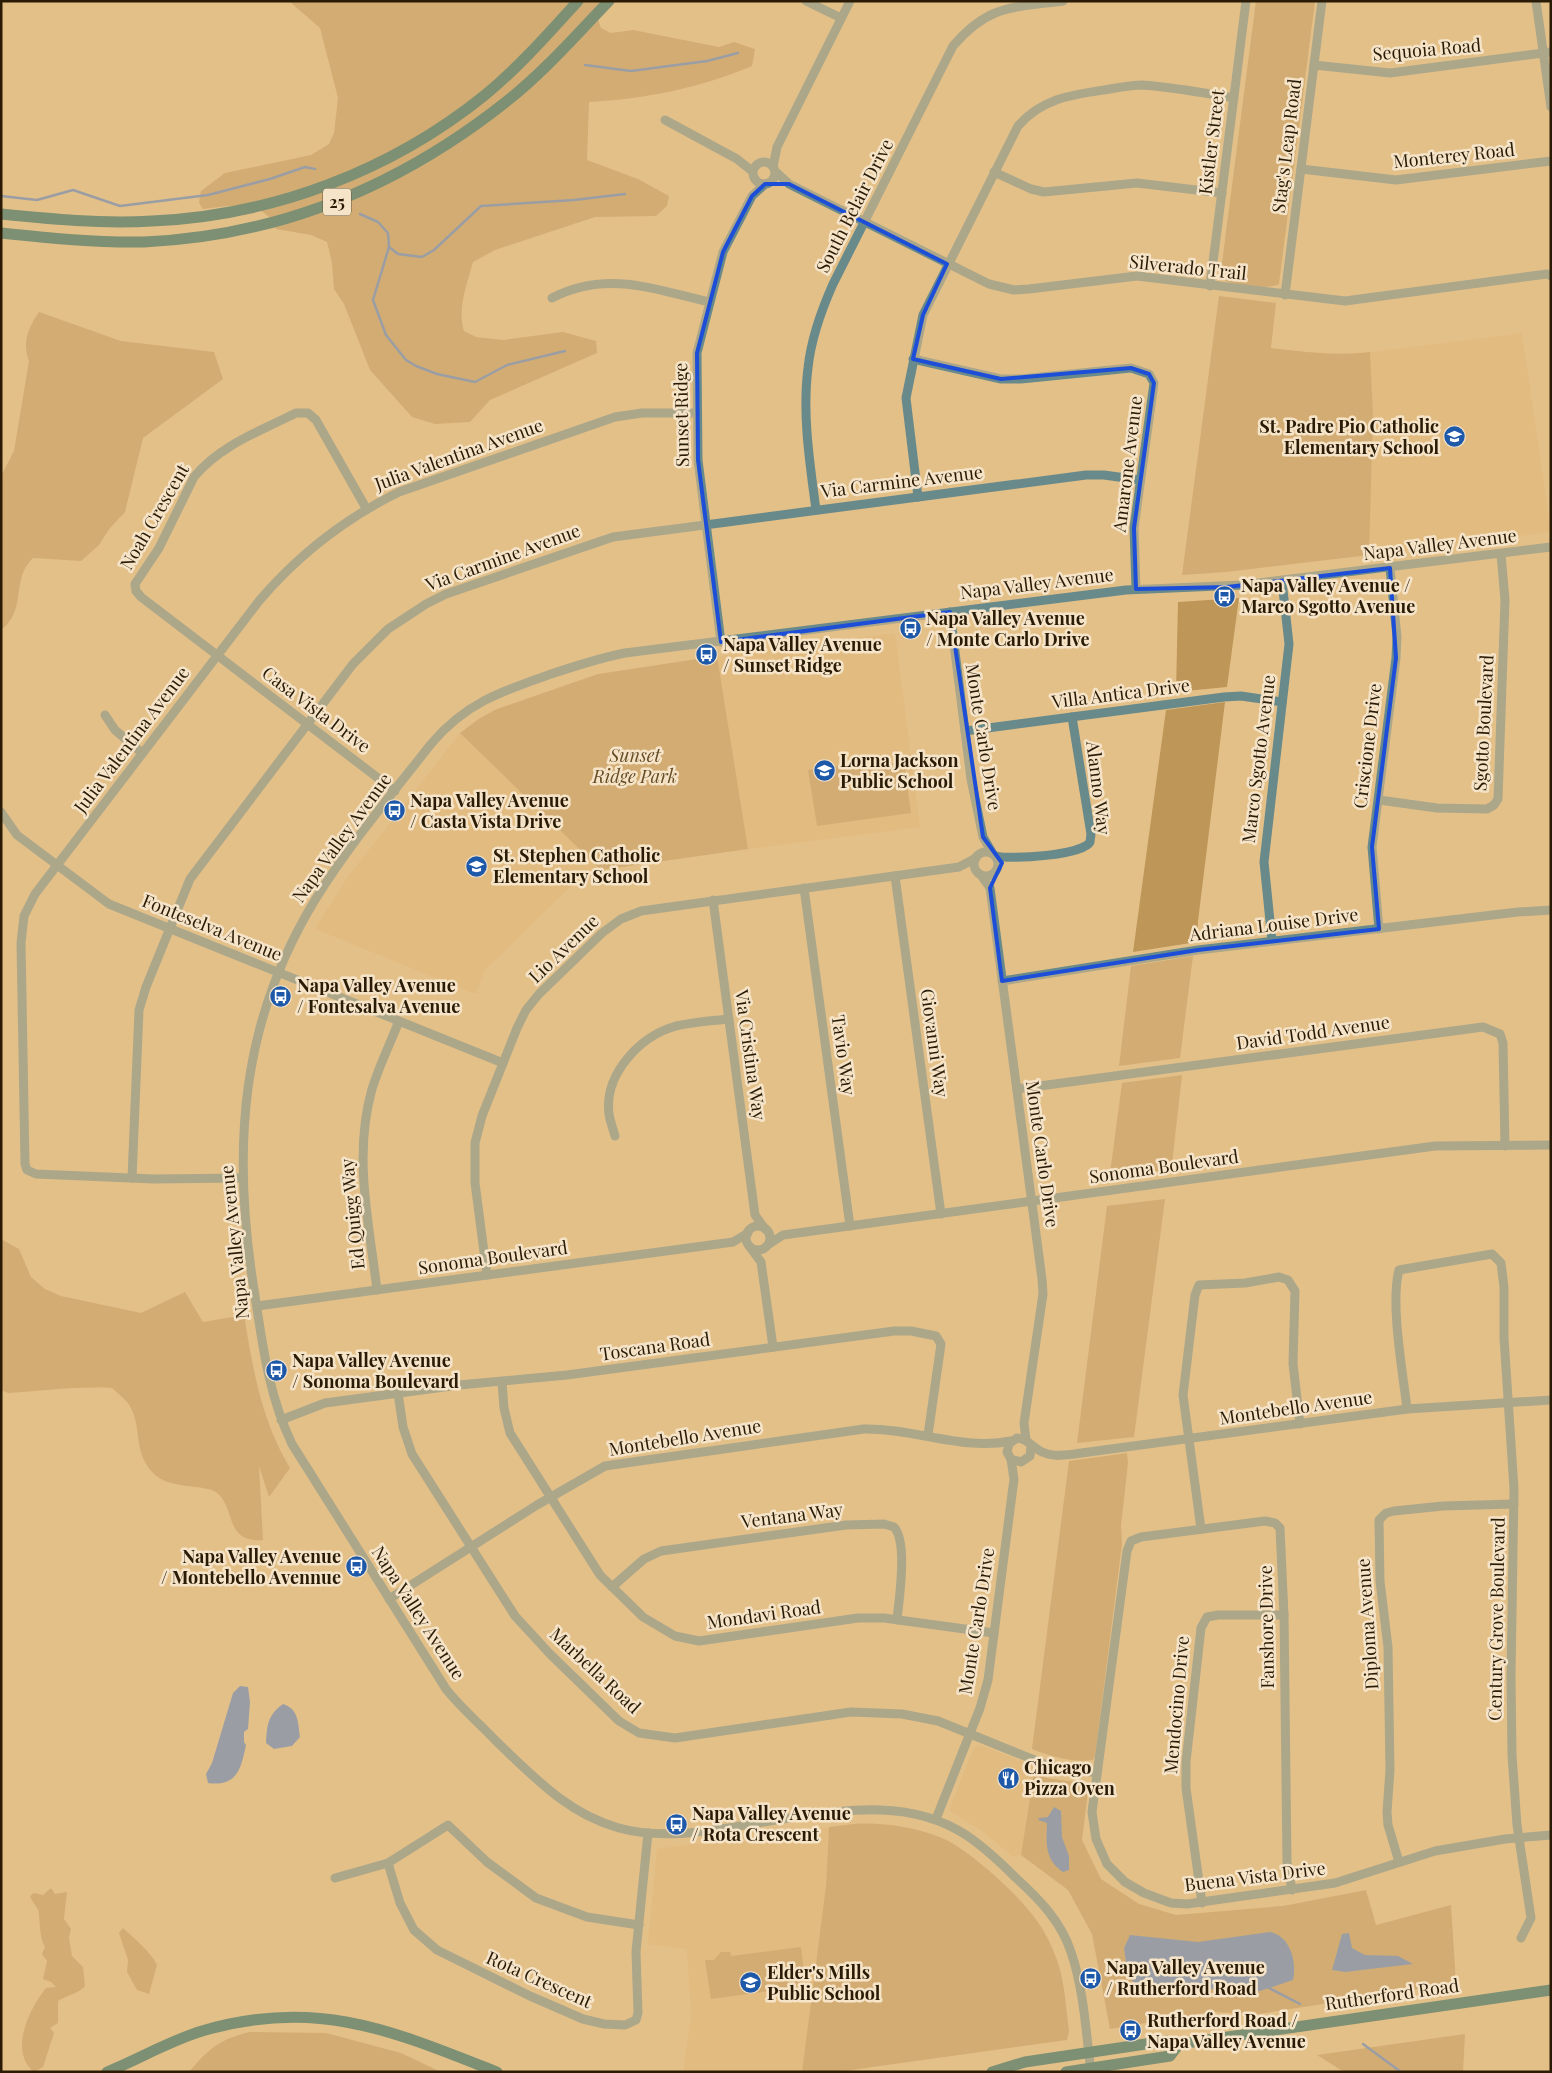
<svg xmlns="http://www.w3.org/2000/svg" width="1552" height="2073" font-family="'Playfair Display',serif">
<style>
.built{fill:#ddb576}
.green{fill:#bd9658}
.water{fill:#4277c6}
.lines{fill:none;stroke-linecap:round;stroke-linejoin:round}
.stream{stroke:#4277c6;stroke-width:2.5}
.minor{stroke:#698a8b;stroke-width:9}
.major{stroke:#005759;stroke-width:11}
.marked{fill:none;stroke:#1d4ed8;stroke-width:4;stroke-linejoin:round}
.labels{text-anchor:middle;stroke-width:5;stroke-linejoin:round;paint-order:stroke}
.shield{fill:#f6e4c9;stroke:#665740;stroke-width:1}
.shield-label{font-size:16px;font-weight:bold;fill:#291b05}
.street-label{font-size:18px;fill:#291b05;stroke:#f6e4c9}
.poi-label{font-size:18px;font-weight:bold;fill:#291b05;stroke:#f6e4c9;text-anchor:start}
.park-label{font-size:18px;font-style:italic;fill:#664d25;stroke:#f6e4c9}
</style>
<rect width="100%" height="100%" fill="#e4c089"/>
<g class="built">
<path d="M1522,333L1551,532L1369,555L1373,415L1370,352Z"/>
<path d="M895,633L920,827L748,849L717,656Z"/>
<path d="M460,733L601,870L583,878L567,890L485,970L476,994L315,929L347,878Z"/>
<path d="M979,1745L1035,1766L1021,1855L1013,1857L985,1833L949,1810L974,1748Z"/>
<path d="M829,1827L826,1886L802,2072H683L691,2016L687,1949L648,1944L657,1849Z"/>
</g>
<g class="green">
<path d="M289,1H600L597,16L601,28L611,33L633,30L719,47L734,42L755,49L752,66C700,88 645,99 589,102L587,160L638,179L669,196L667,206L656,216L595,217L495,250L473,262C467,284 457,309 464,331L476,337L503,340L563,332L596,341L597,353L490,400L470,422L435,424L412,417L370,370L344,304L334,289L332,263L327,242L311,235L276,229C264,198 230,206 203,209L199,203L201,191L225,173L311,155L329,144L334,133L338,98L320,28Z"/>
<path d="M1256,1H1315L1279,284C1270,290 1229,285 1220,278Z"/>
<path d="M1219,296L1276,303L1271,348C1305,352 1337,356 1370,352L1373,415L1369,555L1226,572L1182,575Z"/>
<path d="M39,312L121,341L214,352L223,379L143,438L125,512L110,528L99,545L81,561L33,558C10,580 28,609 1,630V476L14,451L29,361C22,343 28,328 39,312Z"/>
<path d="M1239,598L1227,687L1176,692L1178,602Z"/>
<path d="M717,656L748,849L601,870L460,733L480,718L497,709L598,674Z"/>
<path d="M1225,702L1198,921L1197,942L1133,952L1166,710Z"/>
<path d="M867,762L869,767L904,762L911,813L817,826L808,770Z"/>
<path d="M1193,956L1180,1058L1119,1066L1131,966Z"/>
<path d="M1182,1075L1171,1173L1109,1181L1122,1083Z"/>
<path d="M1165,1199L1134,1437L1077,1443L1107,1206Z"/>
<path d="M1,1239L19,1249L31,1277L45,1289L61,1296L141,1313L185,1292L203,1322L244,1315C253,1369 261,1420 290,1468L269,1497L259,1466L263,1540C224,1543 236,1508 217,1493C205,1483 169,1491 152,1472C133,1450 142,1430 131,1408C127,1400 118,1394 112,1388C77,1386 43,1391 8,1393L1,1390Z"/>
<path d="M1127,1453L1128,1463L1121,1526L1122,1544L1095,1756L1093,1760C1073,1763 1052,1757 1032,1749L1069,1461Z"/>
<path d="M1035,1766L1046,1778L1083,1783L1088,1791L1082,1840L1101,1879L1139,1904L1176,1915L1283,1906L1366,1890L1376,1925L1451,1905L1456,1983L1259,2014L1210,2012L1110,2029L1092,1934L1068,1890L1021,1855Z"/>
<path d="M853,1824C884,1822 914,1827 942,1838C967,1848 1019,1895 1034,1917C1044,1929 1052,1946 1057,1960C1065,1983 1066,2008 1069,2031L1067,2040L837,2072H802L826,1886L829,1827Z"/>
<path d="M51,1888L55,1894L67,1892L64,1919L71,1929L69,1938L72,1956L83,1967L85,1986C78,1994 67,1995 58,2001V2023L50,2028L54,2033L43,2067L34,2072C8,2051 30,2008 46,1988L56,1987L51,1982L43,1979L47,1961L42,1954L45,1947C38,1935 41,1922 38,1910C36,1905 32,1902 30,1896L34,1893L43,1895Z"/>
<path d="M123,1928C134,1938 151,1952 157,1965L149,1994L137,1990L127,1972L128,1960L119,1933Z"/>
<path d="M801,1947L804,1972L799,1987L711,1999L705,1960H714L721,1952H730L731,1956Z"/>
<path d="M250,2032L326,2033L401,2053L441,2072H189C209,2048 220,2039 250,2032Z"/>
<path d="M1465,2034L1463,2072H1344L1317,2055Z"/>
</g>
<g class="water">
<path d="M240,1686L248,1687L250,1702L248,1729L244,1732V1742L246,1745C241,1769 237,1787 208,1783L206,1774L212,1763L233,1693Z"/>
<path d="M283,1704C299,1709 298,1723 300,1737L292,1746L274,1749L266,1743C267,1724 268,1715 283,1704Z"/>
<path d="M1054,1807L1061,1811L1062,1837L1069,1856V1870L1063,1872C1045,1860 1046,1844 1047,1823L1038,1820L1039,1818L1048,1817Z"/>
<path d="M1270,1932C1291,1936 1297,1963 1293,1980L1260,1991L1209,1989L1159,1993L1138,1987L1128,1976L1124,1948L1130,1935L1198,1942Z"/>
<path d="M1349,1933L1352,1948L1365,1955L1398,1956L1413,1964L1345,1972L1332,1970L1342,1934Z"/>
</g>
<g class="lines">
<g class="stream">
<path d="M585,65L631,71L707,61L738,53"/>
<path d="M1,196L37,200L73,190L120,206L208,195L270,179L305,167L315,169"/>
<path d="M360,214L378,222L388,233L389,247L373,300L386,335L406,360L416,366L437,374L475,382L507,365L565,351"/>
<path d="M389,247L398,254L422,257L434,250L481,206L574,200L625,194"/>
<path d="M1269,1988L1300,2004"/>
<path d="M1363,2044L1401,2072"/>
</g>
<g class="minor">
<path d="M806,1L841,18"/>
<path d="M1536,1L1551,107"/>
<path d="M1314,65L1390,73L1551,52"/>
<path d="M665,120L737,159L752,171"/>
<circle cx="764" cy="173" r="11"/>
<path d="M773,167L777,147L850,1"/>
<path d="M1301,169L1396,180L1551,161"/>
<path d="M775,171L789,184L989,284L1014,290L1029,289L1137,276L1345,301L1547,274L1551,276"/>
<path d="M994,172L1031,189L1044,192L1137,183L1222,193"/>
<path d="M1210,286L1246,1"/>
<path d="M1285,295L1322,1"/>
<path d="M552,298C606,270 654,289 709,302"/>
<path d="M913,359L1001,379H1021L1131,368L1149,374L1154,383L1134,528L1136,589"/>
<path d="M918,497L906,398L923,315L1018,126C1041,99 1070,95 1104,90C1116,88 1130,85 1142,85C1173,87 1204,93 1234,98"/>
<path d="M366,508L316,420L308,413H296C260,431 219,446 194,477L159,548L135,584L136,591L141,597L395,791"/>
<path d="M816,510C810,464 802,415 808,368C811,339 821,311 833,284L953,46C989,4 1012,8 1063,1"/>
<path d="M950,612L971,779L983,837L993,854"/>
<path d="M721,642L698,460L697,353L723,252L752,196L765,184"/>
<path d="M105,715L115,730L142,753"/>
<path d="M965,731L1224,697L1241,696L1282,702"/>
<path d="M1379,800L1437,808L1487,809L1494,805L1498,799L1505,600L1501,554"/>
<path d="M1,812L17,835L109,904L503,1063"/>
<circle cx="986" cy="864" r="12"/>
<path d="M996,856C1011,860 1083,855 1090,842L1091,834L1072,717"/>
<path d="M981,875L990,888L1042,1279L1043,1294L1024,1423L1026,1440"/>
<path d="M895,876L941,1214"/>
<path d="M804,888L850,1226"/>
<path d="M713,900L755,1215L765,1229"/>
<path d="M1379,929L1372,847L1396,658L1397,637L1390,568"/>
<path d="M1272,941L1264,862L1289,644L1282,581"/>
<path d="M1002,981L1198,950L1518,912L1551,910"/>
<path d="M1017,1089L1483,1027L1500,1034L1503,1043L1505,1146"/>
<path d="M615,1136C613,1129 610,1121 609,1114C604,1074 640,1036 676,1026C693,1022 711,1021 729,1019"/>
<path d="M132,1178L139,1010L146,987L190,879L353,664L388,629L426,604L446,594L613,537L1086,475H1104L1140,480"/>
<path d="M242,1178L154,1179L36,1174L27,1170L25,1164L21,943L24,916L35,894L259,601C299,554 344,519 399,492L615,417L642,413H696"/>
<circle cx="758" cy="1238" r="12"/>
<path d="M769,1244L783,1235L1435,1146L1551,1145"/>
<path d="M750,1247L761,1262L773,1347"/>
<path d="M487,1275L475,1183V1143L482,1116L517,1028L526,1010L539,994L602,933L621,919L641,911L959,867L976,858"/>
<path d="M377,1290C369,1222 353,1156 372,1089C379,1066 390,1044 399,1021"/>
<path d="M257,1306L733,1242L748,1233"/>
<path d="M502,1382L504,1408L510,1433L600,1575L643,1617L675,1636L699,1641L858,1618H884L994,1633"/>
<path d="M398,1393L403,1427L412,1454L515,1616L550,1654L619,1721L639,1733L675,1738L851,1712L902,1714L938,1721L1047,1765L1097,1773"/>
<path d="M1407,1409C1403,1373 1390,1303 1399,1270L1492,1254L1501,1263L1504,1287V1338L1514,1489L1511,1676L1512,1755L1517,1825L1531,1918L1521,1938"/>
<path d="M281,1420L325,1403L459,1385L567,1375L894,1331H911L936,1336L941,1344L928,1435"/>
<path d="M1031,1446L1030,1456L1021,1462L1011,1459L1007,1452L1009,1444L1017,1438C1028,1438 1034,1450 1045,1453C1054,1457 1065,1455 1074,1454L1407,1409L1551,1400"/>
<path d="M1201,1529L1183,1395L1195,1295L1199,1285L1245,1283L1279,1277L1288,1280L1295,1291L1293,1364L1300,1424"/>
<path d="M612,1587L644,1559L661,1551L846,1525L884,1524L894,1527C908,1542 899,1599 897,1620"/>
<path d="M389,1599L537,1505L605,1466L864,1429C913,1428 963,1451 1011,1441"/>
<path d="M936,1819L980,1708L988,1680L1014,1479L1011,1459"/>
<path d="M1399,1862L1388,1825L1387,1812L1390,1770L1388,1647L1380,1581L1379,1520L1386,1513L1394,1511L1443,1506L1514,1504"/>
<path d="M388,1863L400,1903L414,1930L437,1950L530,1996L583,2019L604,2024L625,2025L636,2020L638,2013L636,1952L648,1833"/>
<path d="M335,1878L388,1863L448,1825L487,1862L536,1898L587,1917L639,1925"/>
<path d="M1292,1890L1287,1862L1284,1615L1280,1528L1275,1523L1265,1521L1141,1537L1131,1541L1127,1551L1092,1812L1096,1839L1107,1864L1125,1882L1144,1893L1171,1903L1187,1904L1335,1883L1435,1851L1505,1839L1551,1835"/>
<path d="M1202,1903L1186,1788V1762L1201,1628L1207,1617L1218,1615H1284"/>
<path d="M1091,2072C1086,2033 1084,1990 1071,1952C1061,1921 1039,1899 1015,1877C1000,1862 984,1847 966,1835C912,1800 851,1809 790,1818C736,1825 673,1843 619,1828C568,1814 534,1777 497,1742C480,1724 461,1708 446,1689L292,1444C267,1392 262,1339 253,1283C232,1146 241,1021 315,900C349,845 391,795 431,744C465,703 502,691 551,674C576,666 599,658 625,653L1126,590L1242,585L1551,547"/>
</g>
<g class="major">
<path d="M1,214C51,219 101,224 152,221C272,216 391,171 485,95C519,67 548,34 578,1"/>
<path d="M1,233C49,238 97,243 144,242C281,236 400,186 507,101C544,72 576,35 609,1"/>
<path d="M107,2072C139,2059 169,2041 202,2031C316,1997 393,2031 497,2072"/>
<path d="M992,2072L1025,2062L1166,2041L1179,2044L1551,1990"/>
<path d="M1066,2072L1170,2056L1179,2044"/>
</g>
</g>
<path d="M0 0H1552V2073H0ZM765,184H789L947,264L923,315L913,359L1001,379L1131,368L1149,374L1154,383L1134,528L1136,589L1227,587L1390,568L1396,658L1372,847L1379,929L1198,950L1002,981L990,888L1002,863L983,837L950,612L721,642L698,460L697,353L723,252L752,196Z" fill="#e4c089" fill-opacity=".55" fill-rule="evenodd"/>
<path class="marked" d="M765,184H789L947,264L923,315L913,359L1001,379L1131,368L1149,374L1154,383L1134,528L1136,589L1227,587L1390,568L1396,658L1372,847L1379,929L1198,950L1002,981L990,888L1002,863L983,837L950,612L721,642L698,460L697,353L723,252L752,196Z"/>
<defs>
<symbol id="school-disc" viewBox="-11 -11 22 22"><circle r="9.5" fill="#1e58a9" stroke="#f6e4c9"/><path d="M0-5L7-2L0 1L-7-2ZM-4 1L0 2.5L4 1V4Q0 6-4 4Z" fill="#fff"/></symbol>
<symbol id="bus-disc" viewBox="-11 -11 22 22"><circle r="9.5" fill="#1e58a9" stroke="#f6e4c9"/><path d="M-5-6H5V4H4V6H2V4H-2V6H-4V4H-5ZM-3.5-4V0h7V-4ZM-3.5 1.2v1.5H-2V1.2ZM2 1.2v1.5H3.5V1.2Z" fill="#fff"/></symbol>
<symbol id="restaurant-disc" viewBox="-11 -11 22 22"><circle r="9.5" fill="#1e58a9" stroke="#f6e4c9"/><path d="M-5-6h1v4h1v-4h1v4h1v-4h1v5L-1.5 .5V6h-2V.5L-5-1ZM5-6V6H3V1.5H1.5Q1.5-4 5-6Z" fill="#fff"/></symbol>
</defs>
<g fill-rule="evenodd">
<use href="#school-disc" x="1442" y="424" width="25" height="25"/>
<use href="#bus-disc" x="1212" y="584" width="25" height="25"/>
<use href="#bus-disc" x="898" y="616" width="25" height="25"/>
<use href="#bus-disc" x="694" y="642" width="25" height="25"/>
<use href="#school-disc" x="812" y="758" width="25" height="25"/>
<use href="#bus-disc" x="382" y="798" width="25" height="25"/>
<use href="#school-disc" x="464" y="854" width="25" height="25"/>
<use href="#bus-disc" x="268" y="984" width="25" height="25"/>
<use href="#bus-disc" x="264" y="1358" width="25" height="25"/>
<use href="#bus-disc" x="344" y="1554" width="25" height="25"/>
<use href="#restaurant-disc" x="996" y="1766" width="25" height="25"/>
<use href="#bus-disc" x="664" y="1812" width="25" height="25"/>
<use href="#bus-disc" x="1078" y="1966" width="25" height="25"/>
<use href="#school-disc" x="738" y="1970" width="25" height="25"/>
<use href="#bus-disc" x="1118" y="2018" width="25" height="25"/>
</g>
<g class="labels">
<rect class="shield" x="323" y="188.5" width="28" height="27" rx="4"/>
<g class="shield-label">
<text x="337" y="208">25</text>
</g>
<g class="street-label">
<text transform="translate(1427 50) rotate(-5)" y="6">Sequoia Road</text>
<text transform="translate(1212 142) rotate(-83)" y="6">Kistler Street</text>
<text transform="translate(1287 146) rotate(-83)" y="6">Stag's Leap Road</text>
<text transform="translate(1454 156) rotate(-6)" y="6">Monterey Road</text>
<text transform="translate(855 206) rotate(-63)" y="6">South Belair Drive</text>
<text transform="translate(1188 268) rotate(6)" y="6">Silverado Trail</text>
<text transform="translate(682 415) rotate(-91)" y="6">Sunset Ridge</text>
<text transform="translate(459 455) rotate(-20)" y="6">Julia Valentina Avenue</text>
<text transform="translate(1128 464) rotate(-83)" y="6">Amarone Avenue</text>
<text transform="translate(902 482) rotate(-7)" y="6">Via Carmine Avenue</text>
<text transform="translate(155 517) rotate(-60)" y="6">Noah Crescent</text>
<text transform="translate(1440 545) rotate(-7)" y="6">Napa Valley Avenue</text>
<text transform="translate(503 558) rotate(-20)" y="6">Via Carmine Avenue</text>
<text transform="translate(1037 584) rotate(-7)" y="6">Napa Valley Avenue</text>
<text transform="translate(1121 694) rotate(-7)" y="6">Villa Antica Drive</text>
<text transform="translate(316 710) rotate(37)" y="6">Casa Vista Drive</text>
<text transform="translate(1484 723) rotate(-87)" y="6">Sgotto Boulevard</text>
<text transform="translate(983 737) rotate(81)" y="6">Monte Carlo Drive</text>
<text transform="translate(132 740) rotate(-53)" y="6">Julia Valentina Avenue</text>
<text transform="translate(1368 746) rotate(-83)" y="6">Criscione Drive</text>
<text transform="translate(1259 759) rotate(-83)" y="6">Marco Sgotto Avenue</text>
<text transform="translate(1098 788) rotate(83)" y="6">Alanno Way</text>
<text transform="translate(342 838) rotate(-54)" y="6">Napa Valley Avenue</text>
<text transform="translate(1274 925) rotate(-7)" y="6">Adriana Louise Drive</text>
<text transform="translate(212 928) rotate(22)" y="6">Fonteselva Avenue</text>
<text transform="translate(564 949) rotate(-44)" y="6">Lio Avenue</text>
<text transform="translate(1313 1033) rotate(-8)" y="6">David Todd Avenue</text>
<text transform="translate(934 1043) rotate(82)" y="6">Giovanni Way</text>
<text transform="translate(750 1055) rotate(82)" y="6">Via Cristina Way</text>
<text transform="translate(843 1055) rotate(82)" y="6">Tavio Way</text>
<text transform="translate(1042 1154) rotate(82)" y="6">Monte Carlo Drive</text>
<text transform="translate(1164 1167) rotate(-8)" y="6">Sonoma Boulevard</text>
<text transform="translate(353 1214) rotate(-96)" y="6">Ed Quigg Way</text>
<text transform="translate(235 1242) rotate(-96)" y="6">Napa Valley Avenue</text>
<text transform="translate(493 1258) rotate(-8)" y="6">Sonoma Boulevard</text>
<text transform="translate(655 1347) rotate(-8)" y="6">Toscana Road</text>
<text transform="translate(1296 1408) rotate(-8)" y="6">Montebello Avenue</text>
<text transform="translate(685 1438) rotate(-9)" y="6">Montebello Avenue</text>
<text transform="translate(792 1516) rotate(-7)" y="6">Ventana Way</text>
<text transform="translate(418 1613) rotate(57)" y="6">Napa Valley Avenue</text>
<text transform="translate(764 1615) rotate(-8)" y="6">Mondavi Road</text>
<text transform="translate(1497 1619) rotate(-89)" y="6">Century Grove Boulevard</text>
<text transform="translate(977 1621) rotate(-81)" y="6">Monte Carlo Drive</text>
<text transform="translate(1368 1624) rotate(-94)" y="6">Diploma Avenue</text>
<text transform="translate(1267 1627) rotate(-91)" y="6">Fanshore Drive</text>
<text transform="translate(595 1671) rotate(43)" y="6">Marbella Road</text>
<text transform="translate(1177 1705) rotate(-85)" y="6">Mendocino Drive</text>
<text transform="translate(1255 1877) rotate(-7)" y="6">Buena Vista Drive</text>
<text transform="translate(539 1980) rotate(24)" y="6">Rota Crescent</text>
<text transform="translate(1392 1995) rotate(-8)" y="6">Rutherford Road</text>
</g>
<g class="poi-label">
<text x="1439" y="433" text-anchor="end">St. Padre Pio Catholic<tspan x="1439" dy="21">Elementary School</tspan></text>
<text x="1241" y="592">Napa Valley Avenue /<tspan x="1241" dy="21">Marco Sgotto Avenue</tspan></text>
<text x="926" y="625">Napa Valley Avenue<tspan x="926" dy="21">/ Monte Carlo Drive</tspan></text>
<text x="723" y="651">Napa Valley Avenue<tspan x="723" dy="21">/ Sunset Ridge</tspan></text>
<text x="840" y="767">Lorna Jackson<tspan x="840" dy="21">Public School</tspan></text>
<text x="410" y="807">Napa Valley Avenue<tspan x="410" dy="21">/ Casta Vista Drive</tspan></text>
<text x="493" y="862">St. Stephen Catholic<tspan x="493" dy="21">Elementary School</tspan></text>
<text x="297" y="992">Napa Valley Avenue<tspan x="297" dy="21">/ Fontesalva Avenue</tspan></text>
<text x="292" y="1367">Napa Valley Avenue<tspan x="292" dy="21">/ Sonoma Boulevard</tspan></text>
<text x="341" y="1563" text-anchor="end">Napa Valley Avenue<tspan x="341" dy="21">/ Montebello Avennue</tspan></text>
<text x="1024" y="1774">Chicago<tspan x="1024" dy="21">Pizza Oven</tspan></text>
<text x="692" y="1820">Napa Valley Avenue<tspan x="692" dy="21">/ Rota Crescent</tspan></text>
<text x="1106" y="1974">Napa Valley Avenue<tspan x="1106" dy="21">/ Rutherford Road</tspan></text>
<text x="767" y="1979">Elder's Mills<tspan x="767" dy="21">Public School</tspan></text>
<text x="1147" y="2027">Rutherford Road /<tspan x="1147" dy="21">Napa Valley Avenue</tspan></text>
</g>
<g class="park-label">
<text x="635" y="762">Sunset<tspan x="635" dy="21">Ridge Park</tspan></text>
</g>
</g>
<rect width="1552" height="2073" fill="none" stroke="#291b05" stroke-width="5"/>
</svg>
